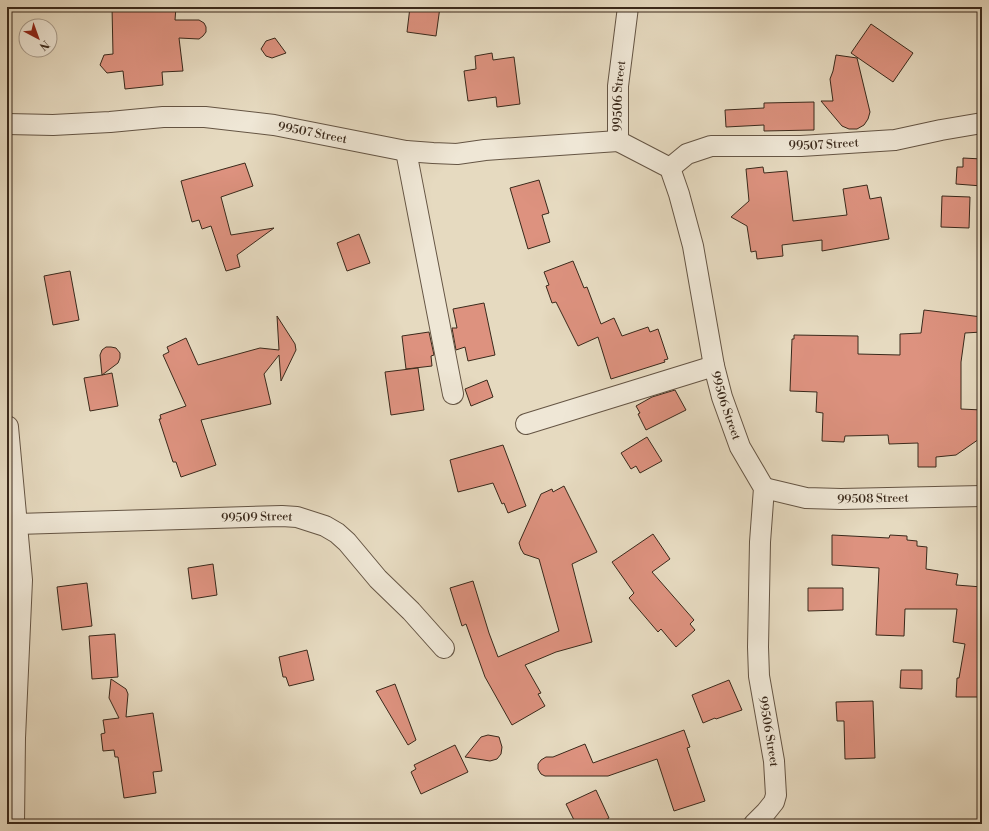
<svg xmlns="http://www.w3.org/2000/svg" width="989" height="831" font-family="'Libre Bodoni',serif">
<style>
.building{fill:#dd927f;stroke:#3a291b}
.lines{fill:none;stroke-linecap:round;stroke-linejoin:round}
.minor-casing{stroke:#655544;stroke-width:22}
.tertiary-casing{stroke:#655544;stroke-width:24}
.minor{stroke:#efe7d6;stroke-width:20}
.tertiary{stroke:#efe7d6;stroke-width:22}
.labels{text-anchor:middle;stroke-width:3.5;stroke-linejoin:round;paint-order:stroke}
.street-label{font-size:12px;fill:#3a291b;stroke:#efe7d6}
</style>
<rect width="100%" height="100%" fill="#e6dac0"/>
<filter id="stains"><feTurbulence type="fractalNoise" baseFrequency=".005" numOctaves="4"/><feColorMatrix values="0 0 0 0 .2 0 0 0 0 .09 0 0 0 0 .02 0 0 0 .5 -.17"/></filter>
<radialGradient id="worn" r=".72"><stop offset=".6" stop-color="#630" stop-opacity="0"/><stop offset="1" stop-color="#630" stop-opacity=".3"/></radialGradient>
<g class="building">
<path d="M112,7H176L175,20H199L204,23L206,27V32L203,36L199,39L179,38L183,71L162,72L163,85L125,89L123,71L107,73L100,65L104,55L113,54Z"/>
<path d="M410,7H440L436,36L407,32Z"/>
<path d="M871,24L913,53L893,82L851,53Z"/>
<path d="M275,38L286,53L272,58L266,56L261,49L266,41Z"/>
<path d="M492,53L493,60L514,57L520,104L497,107L496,97L468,101L464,71L476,69L475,56Z"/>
<path d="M836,55L857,58L870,112L868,119L864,125L857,129H849L842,126L821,101H833L830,79L833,71Z"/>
<path d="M814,102V130L764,131V125L726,127L725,110L764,108V103Z"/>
<path d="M963,158L982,159V186L956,184L957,167H963Z"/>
<path d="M245,163L253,186L221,197L231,235L274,228L237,255L240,267L226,271L211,226L202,229L199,220L192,222L181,181Z"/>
<path d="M763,167L764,173L787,171L793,221L847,215L843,189L867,185L870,199L881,197L889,239L822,251V240L782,245L783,256L757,259L756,251L751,252L747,226L731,217L749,201L746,169Z"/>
<path d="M539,180L549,213L542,215L550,242L528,249L510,188Z"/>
<path d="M942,196L970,197L969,228L941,227Z"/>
<path d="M359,234L370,263L347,271L337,243Z"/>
<path d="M573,261L584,288L587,287L601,324L614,318L622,336L648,327L650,332L658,329L668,359L664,360L665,362L611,379L598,337L578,346L556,302L552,303L546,286L549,285L544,272Z"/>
<path d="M70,271L79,320L53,325L44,276Z"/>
<path d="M484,303L495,355L468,361L465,347L456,350L452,328H457L453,309Z"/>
<path d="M924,310L982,317V332L965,333L961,362V409L982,410V437L956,455L936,457V467H918V443L889,444L888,435L845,436L844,442L822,441L823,413L816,412L817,392L790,391L792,339H794V335L858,336V354L900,355V334L921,333Z"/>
<path d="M277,316L295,344L296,350L281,381L279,355L264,374L271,404L201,420L216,465L181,477L176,462H173L159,419H161L160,415L186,406L163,355L169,352L167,347L186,338L198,365L260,348L279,350Z"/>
<path d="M429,332L434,355L431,356L432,366L406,369L402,336Z"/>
<path d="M106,347H111L116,348L120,353V358L118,363L102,375L112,373L118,406L90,411L84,378L102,375L100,355L102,350Z"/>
<path d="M418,368L424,410L391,415L385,372Z"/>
<path d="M487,380L493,397L471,406L465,389Z"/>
<path d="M675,390L686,410L646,430L638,414L640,413L636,406L652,397Z"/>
<path d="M647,437L662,461L640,473L636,466L631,469L621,453Z"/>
<path d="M503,445L526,506L508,513L504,503L502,504L493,483L458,492L450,460Z"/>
<path d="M564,486L597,552L572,564L592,642L556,652L525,665L541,693L538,694L545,706L512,725L485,677L466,624L462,626L450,588L473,581L489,633L498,657L559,631L539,559L524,554L521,549L519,543L541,494L552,489L553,492Z"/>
<path d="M653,534L670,559L652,572L694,620L690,624L695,630L676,647L661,629L658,632L629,598L634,593L612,562Z"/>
<path d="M832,535L889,538L890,535L907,536V540L917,541V546L927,547L926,569L958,574L956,585L982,587V697H956L957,678H959L965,644L953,642L957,609H905L904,636L876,635L879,568L832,565Z"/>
<path d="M213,564L217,595L192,599L188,568Z"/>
<path d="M87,583L92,626L62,630L57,587Z"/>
<path d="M808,588H843V610L808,611Z"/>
<path d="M115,634L118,677L92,679L89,636Z"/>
<path d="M307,650L314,680L289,686L286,677H283L279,657Z"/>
<path d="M901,670H922V689L900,688Z"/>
<path d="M111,679L126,689L128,694L126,717L153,713L162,771L153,772L156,793L124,798L118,757H115L114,750L103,751L101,734L105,733L103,720L119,718L109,698Z"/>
<path d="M729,680L742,710L716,719L715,718L703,723L692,695Z"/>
<path d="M395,684L416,740L408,745L376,691Z"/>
<path d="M873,701L875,758L845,759L844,721H837L836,702Z"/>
<path d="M684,730L690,747L687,748L705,801L674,811L657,759L608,776H545L541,774L538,769V764L541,760L546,757H553L585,744L593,763Z"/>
<path d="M488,735L499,737L502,747L501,754L497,759L490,761L465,757L481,737Z"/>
<path d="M455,745L468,772L421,794L411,772L416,769L414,765Z"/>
<path d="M596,790L609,818L598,824H576L566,804Z"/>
</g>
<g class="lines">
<defs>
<g id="minor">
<path id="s1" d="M7,124L53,125L110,122L163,117H205L274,125L406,151L433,153L457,154L485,150L618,141"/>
<path id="s2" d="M618,141L670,168L679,194L693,246L714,366L722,397L740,447L764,488L760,542L758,647L759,676L774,761L776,795L774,802L766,812L754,824"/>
<path id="s3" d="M618,141V86L628,7"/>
<path d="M406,151L453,394"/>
<path id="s4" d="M670,168L687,154L711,146H801L895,140L941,130L982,123"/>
<path d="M526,424L714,366"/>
<path id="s5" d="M764,488L806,498L841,499L982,496"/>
<path id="s6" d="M17,524L282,516L297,517L325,526L337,533L347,542L378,579L411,611L444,648"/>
</g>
<path id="tertiary" d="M7,427L21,580L14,738L13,824"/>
</defs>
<use href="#minor" class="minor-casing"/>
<use href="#tertiary" class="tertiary-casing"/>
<use href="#minor" class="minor"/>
<use href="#tertiary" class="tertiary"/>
</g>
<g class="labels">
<g class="street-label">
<text dy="4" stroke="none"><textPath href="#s3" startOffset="45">99506 Street</textPath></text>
<text dy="4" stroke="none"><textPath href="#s1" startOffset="307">99507 Street</textPath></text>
<text dy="4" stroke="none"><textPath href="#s4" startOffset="160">99507 Street</textPath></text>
<text dy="4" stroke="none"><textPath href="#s2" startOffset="303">99506 Street</textPath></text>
<text dy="4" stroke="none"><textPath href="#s5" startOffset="110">99508 Street</textPath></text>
<text dy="4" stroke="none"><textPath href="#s6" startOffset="240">99509 Street</textPath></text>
<text dy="4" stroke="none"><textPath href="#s2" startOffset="639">99506 Street</textPath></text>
</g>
</g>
<rect width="989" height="831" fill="none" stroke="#e6dac0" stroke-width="24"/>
<rect x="8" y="8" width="973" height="815" fill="none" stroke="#3a291b" stroke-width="2"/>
<rect x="12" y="12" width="965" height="807" fill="none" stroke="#3a291b"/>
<g transform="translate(38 38) rotate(139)"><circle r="19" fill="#efe7d6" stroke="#a79b8b"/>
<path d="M0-3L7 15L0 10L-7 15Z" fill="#8f2418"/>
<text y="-6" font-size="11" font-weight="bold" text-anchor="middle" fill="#3a291b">N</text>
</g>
<rect width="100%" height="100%" filter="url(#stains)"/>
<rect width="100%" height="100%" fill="url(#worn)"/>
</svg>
